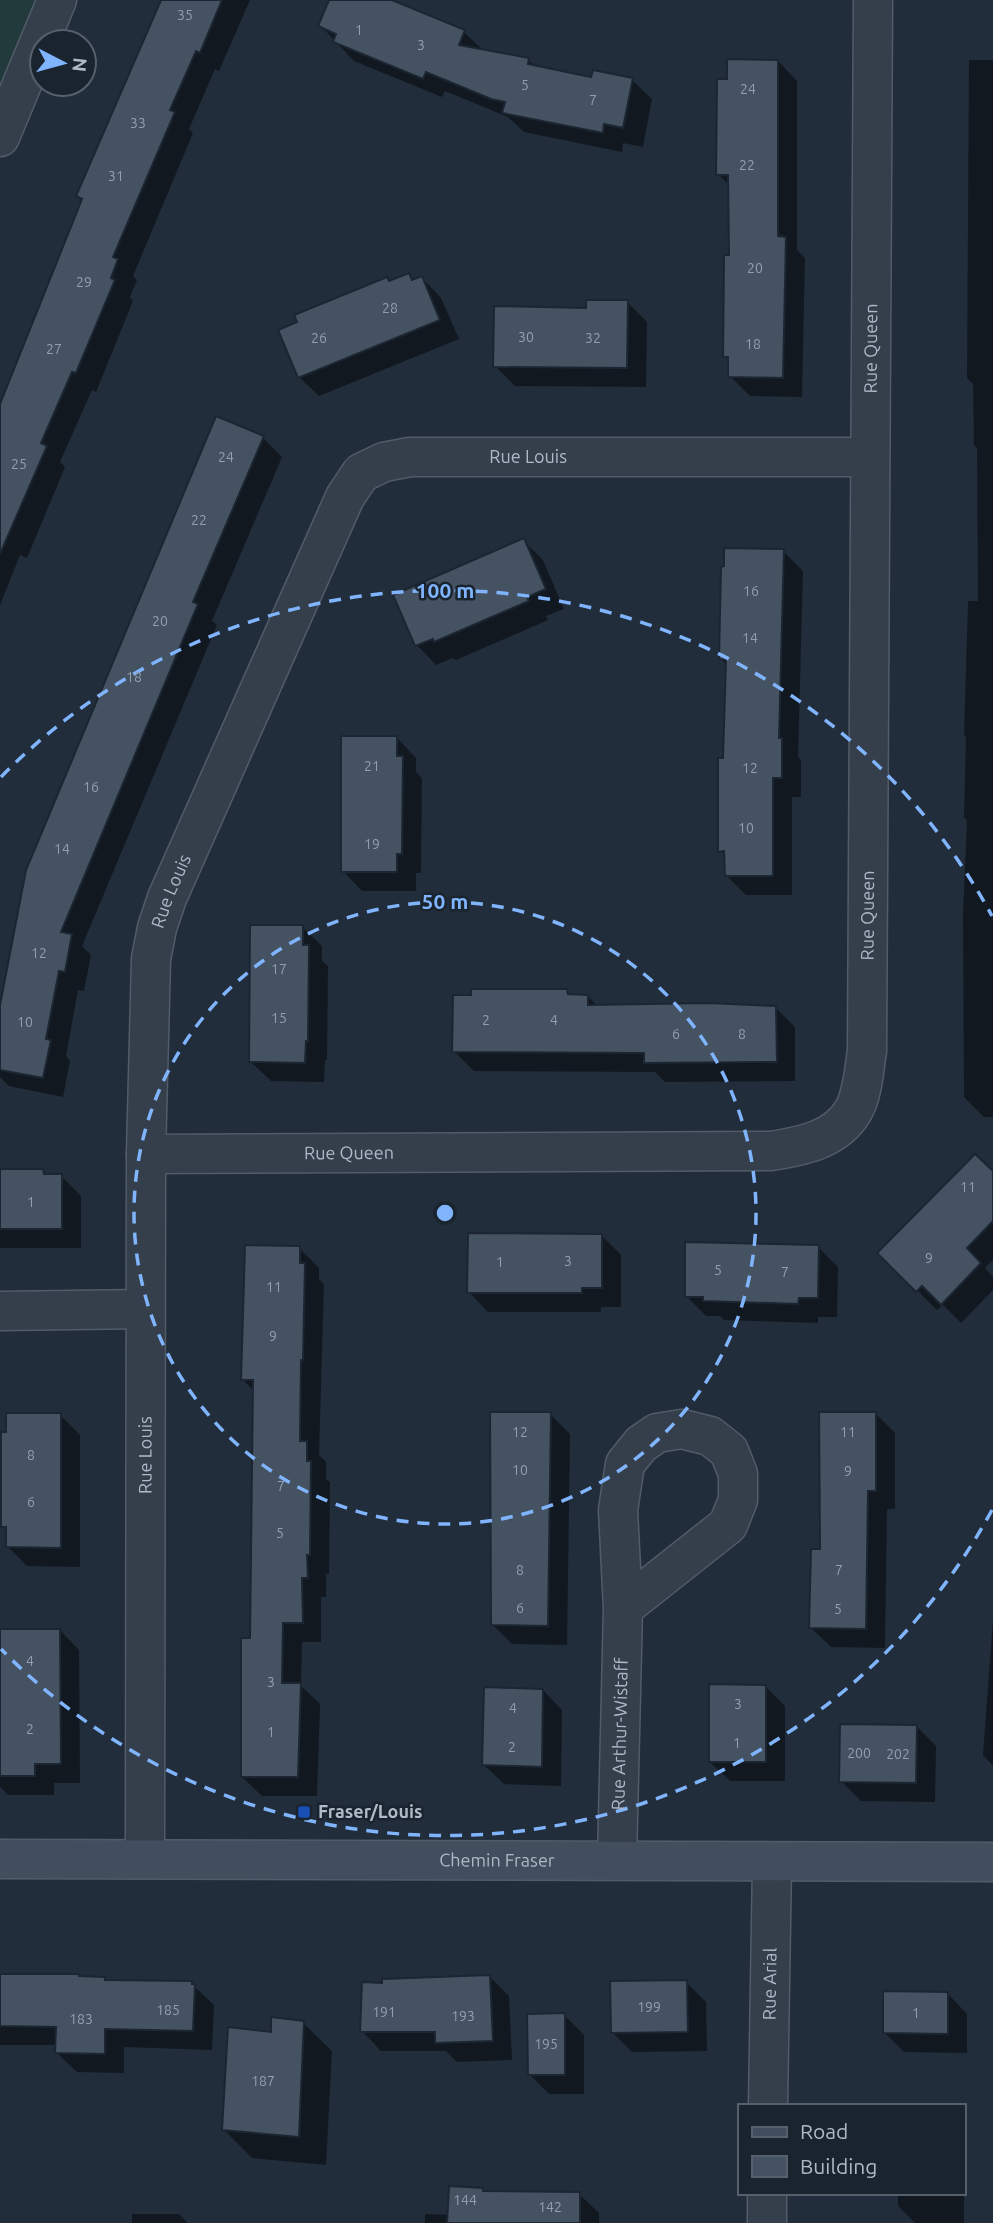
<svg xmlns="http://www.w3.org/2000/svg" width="993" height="2223" font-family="Ubuntu,sans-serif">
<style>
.green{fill:#233a3c}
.shadow{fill:#0007}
.building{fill:#445262;stroke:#1c2632;stroke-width:2}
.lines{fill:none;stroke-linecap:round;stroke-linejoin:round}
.street-casing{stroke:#525c69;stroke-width:41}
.secondary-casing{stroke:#525c69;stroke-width:41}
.street{stroke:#353e4b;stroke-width:38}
.secondary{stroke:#424e5e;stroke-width:38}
.ring{fill:none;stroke:#80b4fc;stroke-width:3.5;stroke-dasharray:12 9}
.transit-dot{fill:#1a4fb4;stroke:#1a242f;stroke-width:2.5}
.labels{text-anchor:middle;stroke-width:5;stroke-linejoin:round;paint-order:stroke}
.number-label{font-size:14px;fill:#949fae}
.street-label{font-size:18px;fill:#afb9c7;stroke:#1a242f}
.poi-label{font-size:18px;font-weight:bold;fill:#afb9c7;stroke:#1a242f;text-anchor:start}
.centre{fill:#80b4fc;stroke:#1a242f;stroke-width:3.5}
.ring-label{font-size:21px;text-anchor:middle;font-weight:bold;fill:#80b4fc;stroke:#1a242f;stroke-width:5;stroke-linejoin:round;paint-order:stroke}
</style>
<rect width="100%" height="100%" fill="#212d3b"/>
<path class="green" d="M0,0H57L0,136Z"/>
<g class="shadow">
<path d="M163,0H250L219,71L215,69L189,129L193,133L133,276L137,280L130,297L133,301L96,392L92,390L60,462L65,467L27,558L20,555L0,605V407L83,202L78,196Z"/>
<path d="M331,0H387L464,32L484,51L528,60L536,67L592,79L632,80L652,99L643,147L623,143L622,152L524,132L508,117L445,91L442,97L354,61L321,26Z"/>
<path d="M969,60H993V1117H984L964,1097L963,914L967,820L964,818L966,736L964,735L968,601H978L977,448L974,445L973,384L967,378Z"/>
<path d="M778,61L797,81V250L805,258L802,397L750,396L730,376V362L725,356L731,257L730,186L718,174Z"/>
<path d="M409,275L415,281L422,278L441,298L459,339L319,396L299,377L390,283Z"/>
<path d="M627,302L647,322L646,387L515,386L495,366Z"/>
<path d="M263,438L282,457L212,621L217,625L82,946L91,955L84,991L78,990L66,1056L70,1061L63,1097L9,1086L0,1077V1012Z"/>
<path d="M523,540L543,560L564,609L546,616L548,620L456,660L453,658L436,665L417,645Z"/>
<path d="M783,551L803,571L798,757L801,760V797H792V895H746L726,875V857L720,851L728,666L721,659L725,568Z"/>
<path d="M397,738L416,758V772L422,778L421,873H416V891H362L343,871Z"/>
<path d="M302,927L322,946V961L328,966L327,1060H325L324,1082L271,1081L251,1062Z"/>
<path d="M567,991L572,996H588L598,1007H775L795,1027V1081L665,1082L655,1072L474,1071L454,1051Z"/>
<path d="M0,1171H43L48,1176H61L81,1196V1248H0Z"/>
<path d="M993,1174V1260L985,1268L993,1277V1290L961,1323L943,1305L937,1310L880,1253Z"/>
<path d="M601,1235L621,1255V1307H601V1312H488L469,1292Z"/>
<path d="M818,1247L838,1267L837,1317H818V1323L724,1320L720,1316H706L686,1296Z"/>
<path d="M299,1248L319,1268V1279L324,1284L319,1455L326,1462V1479L330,1482L329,1574H326V1597H321V1642H302L301,1686L320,1704L317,1796H262L242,1777L252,1640L254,1391L243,1380Z"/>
<path d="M875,1413L895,1433V1509H887L885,1648L831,1647L811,1628L822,1551Z"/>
<path d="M550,1414L570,1434L567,1645L512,1644L493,1625Z"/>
<path d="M60,1415L80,1435V1567L27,1566L8,1547V1531L3,1527Z"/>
<path d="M993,1619V1766L983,1755Z"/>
<path d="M60,1630L79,1650L80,1783H54V1795H8L0,1787V1631Z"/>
<path d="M765,1686L785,1706V1781H730L710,1762Z"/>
<path d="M543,1690L562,1710L561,1786L504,1784L484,1765Z"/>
<path d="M917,1727L936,1746L935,1802L861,1801L841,1781Z"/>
<path d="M0,1976L104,1979L107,1982L191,1983L214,2005L212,2050L124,2047V2073L77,2072L57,2053V2045H0Z"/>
<path d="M490,1977L509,1996L512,2060L457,2062L446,2051H381L362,2031Z"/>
<path d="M686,1982L706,2002L707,2051L632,2052L612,2032Z"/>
<path d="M948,1994L967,2014V2053L904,2052L885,2033Z"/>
<path d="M564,2015L584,2035V2094H549L529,2074Z"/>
<path d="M303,2023L332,2051L326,2165L252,2158L224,2130L273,2034Z"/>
<path d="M964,2181V2223H915L898,2206V2193H963Z"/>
<path d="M482,2190L486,2193L579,2194L599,2213V2223H425V2214L449,2215Z"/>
<path d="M132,2214H179L188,2223H132Z"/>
</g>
<g class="building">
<path d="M161,0H222L200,53L196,51L170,110L175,112L113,257L118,259L111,278L115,280L76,373L72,372L41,443L47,446L0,554V404L82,199L76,196Z"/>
<path d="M329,0H392L465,30L459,45L529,58L528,64L591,77L593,70L633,78L623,128L604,124L603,133L502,113L505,102L491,99L426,72L423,79L333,42L336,34L318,26Z"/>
<path d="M727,59L778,60V236L786,237L783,378L728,377V357H723L724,255H729L728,175H716L717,79H727Z"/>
<path d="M409,273L412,280L422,276L440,320L298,378L278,330L297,322L294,315L387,277L389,281Z"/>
<path d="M586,300H628L627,368L493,367L494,306L586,308Z"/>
<path d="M216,416L264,436L193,602L198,604L61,932L72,934L65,972L59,971L46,1039L51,1040L43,1078L0,1070V1005L26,870Z"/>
<path d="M524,538L546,589L527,597L529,601L434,642L433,639L415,646L393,595Z"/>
<path d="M724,548L784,549L779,738H782V778H773V876H725L724,851L718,852V758H723L726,660L719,659L721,567L724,566Z"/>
<path d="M341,736H397V756H403L402,854H397V872H341Z"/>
<path d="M250,925H303V945H309L308,1041H306L305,1063L249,1062Z"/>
<path d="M471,989H567L568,994L588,995V1005L708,1003L776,1006L777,1062L644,1063V1053L452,1052L453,995H471Z"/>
<path d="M975,1154L993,1171V1221L967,1248L981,1263L941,1305L922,1286L916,1292L877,1253Z"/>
<path d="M0,1169H43L44,1174H62V1229H0Z"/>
<path d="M468,1233L602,1234V1288H582V1293H467Z"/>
<path d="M685,1242L819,1245L818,1298H799L798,1304L703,1301V1297H685Z"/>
<path d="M245,1245L300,1246V1263H305L303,1360H301L300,1441H307V1461H311L310,1555H307L308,1578H302L303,1623H283L282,1683H301L298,1777H241V1638H250L253,1380H241Z"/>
<path d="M490,1412H551L548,1626L491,1625Z"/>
<path d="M819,1412H876V1491H868L866,1629L809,1628L811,1549H820Z"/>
<path d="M6,1413H61V1548L6,1547V1527H1V1432H6Z"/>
<path d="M0,1629H60L61,1764H35V1776H0Z"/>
<path d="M709,1684L766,1685V1762H709Z"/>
<path d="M484,1687L543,1689L542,1767L482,1765Z"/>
<path d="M840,1724L917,1725L916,1783L839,1782Z"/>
<path d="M0,1974H79V1976L105,1977V1980L192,1981V1984H195L193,2031L105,2029V2054L55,2053L56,2027L0,2026Z"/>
<path d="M490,1975L493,2041L435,2043V2032H360L362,1982L382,1983V1979Z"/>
<path d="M687,1980L688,2032L611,2033L610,1981Z"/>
<path d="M883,1991L948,1992V2034L883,2033Z"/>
<path d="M565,2013V2075H528L527,2014Z"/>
<path d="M271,2017L304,2021L299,2137L222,2130L228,2027L271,2032Z"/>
<path d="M449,2186L483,2188V2191L580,2192V2223H447Z"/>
</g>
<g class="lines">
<defs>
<g id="street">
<path d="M0,137L57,0"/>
<path id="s1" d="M146,1154L771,1151C802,1146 836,1140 853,1111C863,1094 864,1069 867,1051L873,0"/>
<path d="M0,1311L145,1309"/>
<path id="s2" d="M145,1859L146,1154L151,959L157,928L167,898L345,497L361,473L384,462L410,457H870"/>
<path id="s3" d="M617,1860L623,1608L618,1510L625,1464L641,1444L657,1433L682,1429L710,1436L729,1451L738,1474V1500L728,1525L623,1608"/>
<path id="s4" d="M768,2106L772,1862"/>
<path d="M767,2223V2193"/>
</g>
<g id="secondary">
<path id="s5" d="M0,1859L993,1862"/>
</g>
</defs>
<use href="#street" class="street-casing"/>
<use href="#secondary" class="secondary-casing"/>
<use href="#street" class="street"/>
<use href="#secondary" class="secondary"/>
</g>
<g class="ring">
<circle cx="445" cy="1213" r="311"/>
<path d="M992 1510A622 622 0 0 1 1 1649M1 777A622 622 0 0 1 992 916"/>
</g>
<rect class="transit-dot" x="297" y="1805" width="14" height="14" rx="3.5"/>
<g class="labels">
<g class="number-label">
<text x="185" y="20">35</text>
<text x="359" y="35">1</text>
<text x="421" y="50">3</text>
<text x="525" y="90">5</text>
<text x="748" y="94">24</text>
<text x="593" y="105">7</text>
<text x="138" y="128">33</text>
<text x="747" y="170">22</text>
<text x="116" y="181">31</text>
<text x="755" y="273">20</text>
<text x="84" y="287">29</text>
<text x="390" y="313">28</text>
<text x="526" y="342">30</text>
<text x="319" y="343">26</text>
<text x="593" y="343">32</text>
<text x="753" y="349">18</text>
<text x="54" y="354">27</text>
<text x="226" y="462">24</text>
<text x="19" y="469">25</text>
<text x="199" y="525">22</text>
<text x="751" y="596">16</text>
<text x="160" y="626">20</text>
<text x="750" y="643">14</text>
<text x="134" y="682">18</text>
<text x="372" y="771">21</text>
<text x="750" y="773">12</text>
<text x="91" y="792">16</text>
<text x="746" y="833">10</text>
<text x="372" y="849">19</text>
<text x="62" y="854">14</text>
<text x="39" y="958">12</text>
<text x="279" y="974">17</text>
<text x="279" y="1023">15</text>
<text x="486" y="1025">2</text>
<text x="554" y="1025">4</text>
<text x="25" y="1027">10</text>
<text x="676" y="1039">6</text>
<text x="742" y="1039">8</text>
<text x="968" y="1192">11</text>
<text x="31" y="1207">1</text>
<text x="929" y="1263">9</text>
<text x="568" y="1266">3</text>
<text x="500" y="1267">1</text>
<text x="718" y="1275">5</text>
<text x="785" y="1277">7</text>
<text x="274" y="1292">11</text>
<text x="273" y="1341">9</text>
<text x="520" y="1437">12</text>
<text x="848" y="1437">11</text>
<text x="31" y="1460">8</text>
<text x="520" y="1475">10</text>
<text x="848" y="1476">9</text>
<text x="281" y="1491">7</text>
<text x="31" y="1507">6</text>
<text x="280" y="1538">5</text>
<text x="520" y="1575">8</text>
<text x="839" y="1575">7</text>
<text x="520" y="1613">6</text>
<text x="838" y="1614">5</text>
<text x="30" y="1666">4</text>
<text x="271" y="1687">3</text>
<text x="738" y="1709">3</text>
<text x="513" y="1713">4</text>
<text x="30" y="1734">2</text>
<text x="271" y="1737">1</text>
<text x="737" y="1748">1</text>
<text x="512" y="1752">2</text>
<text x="859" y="1758">200</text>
<text x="898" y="1759">202</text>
<text x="649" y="2012">199</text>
<text x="168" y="2015">185</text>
<text x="384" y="2017">191</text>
<text x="916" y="2018">1</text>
<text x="463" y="2021">193</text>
<text x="81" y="2024">183</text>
<text x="546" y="2049">195</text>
<text x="263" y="2086">187</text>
<text x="465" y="2205">144</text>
<text x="550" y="2212">142</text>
</g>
<g class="street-label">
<text dy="6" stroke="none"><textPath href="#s1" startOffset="1484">Rue Queen</textPath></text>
<text dy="6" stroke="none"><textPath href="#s2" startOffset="1601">Rue Louis</textPath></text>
<text dy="6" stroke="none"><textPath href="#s2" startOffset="971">Rue Louis</textPath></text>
<text dy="6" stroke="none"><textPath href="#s1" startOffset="917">Rue Queen</textPath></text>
<text dy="6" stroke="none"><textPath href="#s1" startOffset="203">Rue Queen</textPath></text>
<text dy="6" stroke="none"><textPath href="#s2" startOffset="404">Rue Louis</textPath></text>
<text dy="6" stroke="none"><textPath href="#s3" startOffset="126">Rue Arthur-Wistaff</textPath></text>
<text dy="6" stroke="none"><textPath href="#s5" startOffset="497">Chemin Fraser</textPath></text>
<text dy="6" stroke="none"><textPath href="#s4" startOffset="122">Rue Arial</textPath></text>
</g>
<g class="poi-label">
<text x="318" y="1818">Fraser/Louis</text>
</g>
</g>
<circle cx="445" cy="1213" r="10" class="centre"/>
<g class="ring-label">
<text x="445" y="598">100 m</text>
<text x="445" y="909">50 m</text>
</g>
<rect x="738" y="2104" width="228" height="91" fill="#1a242f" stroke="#56606c" stroke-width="2"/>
<rect x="752" y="2127" width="35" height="10" fill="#424e5e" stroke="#56606c" stroke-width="2"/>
<text x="800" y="2139" font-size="21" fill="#afb9c7">Road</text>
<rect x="752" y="2156" width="35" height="21" fill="#445262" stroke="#56606c" stroke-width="2"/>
<text x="800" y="2174" font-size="21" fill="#afb9c7">Building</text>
<g transform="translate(63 63) rotate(96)"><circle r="33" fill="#1a242f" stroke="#56606c" stroke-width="2"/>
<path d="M0-5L12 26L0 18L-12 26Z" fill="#80b4fc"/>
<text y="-10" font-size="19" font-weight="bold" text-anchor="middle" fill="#afb9c7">N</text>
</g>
</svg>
